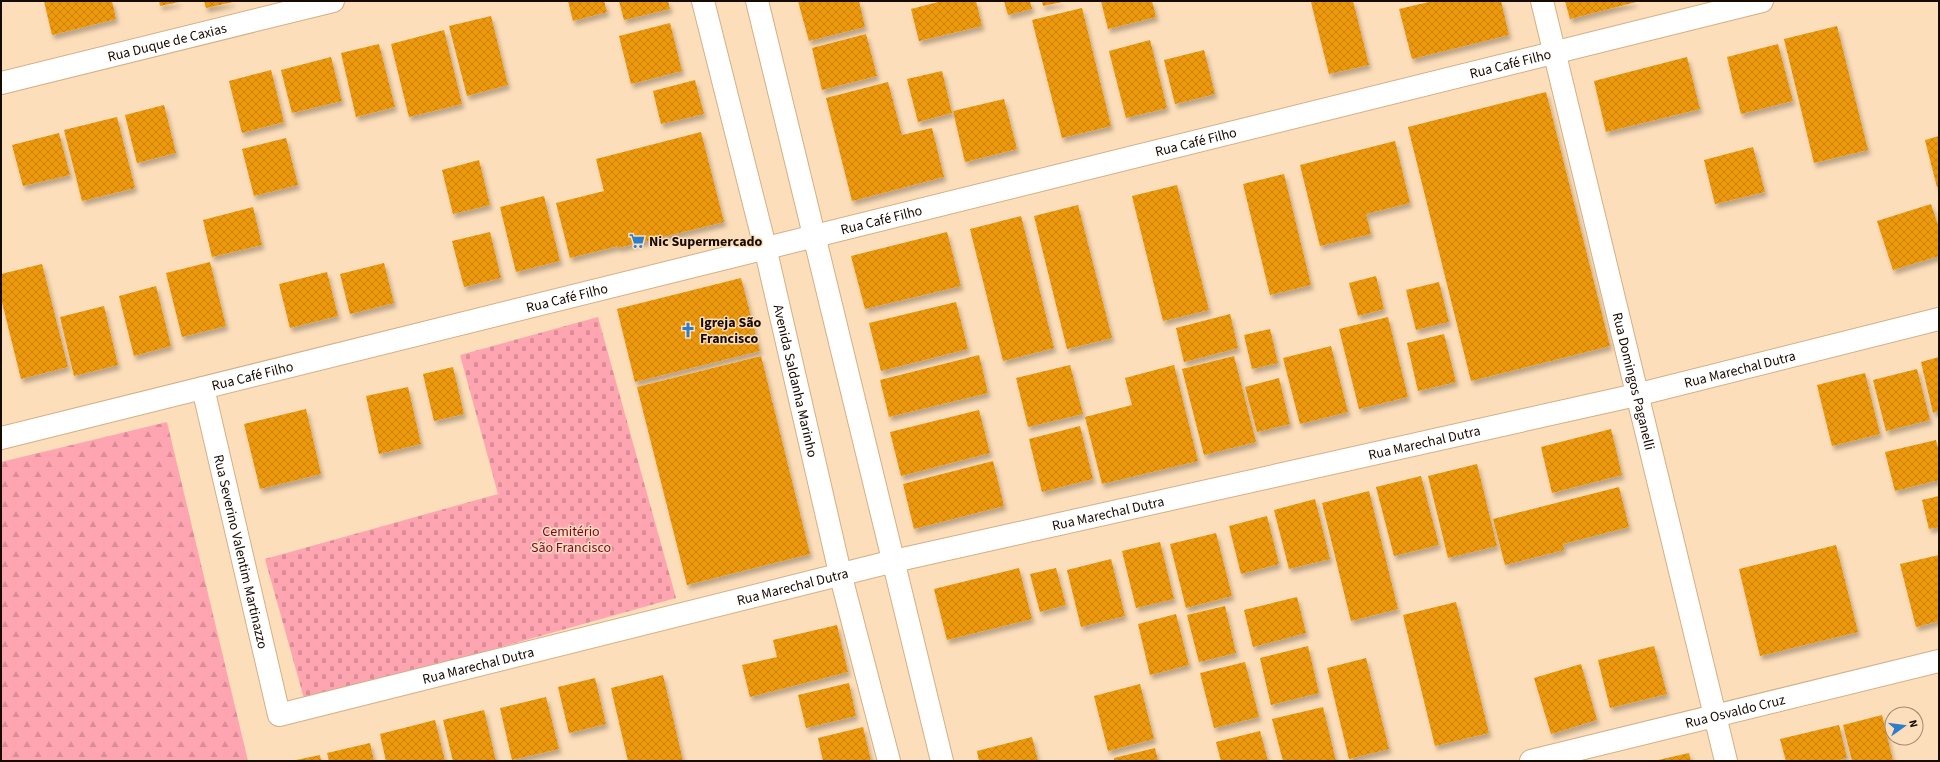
<svg xmlns="http://www.w3.org/2000/svg" width="1940" height="762" font-family="'Source Sans 3',sans-serif">
<style>
.forest{fill:url(#forest-firs)}
.cemetery{fill:url(#cemetery-stones)}
.building{fill:url(#building-cross-hatch);filter:url(#shadow)}
.lines{fill:none;stroke-linecap:round;stroke-linejoin:round}
.minor-casing{stroke:#d4af83;stroke-width:24}
.minor{stroke:#fff;stroke-width:22}
.labels{text-anchor:middle;stroke-width:3;stroke-linejoin:round;paint-order:stroke}
.street-label{font-size:14px;fill:#170a00;stroke:#fddeba}
.poi-label{font-size:14px;font-weight:bold;fill:#170a00;stroke:#fddeba;text-anchor:start}
.park-label{font-size:14px;fill:#7d002e;stroke:#fddeba}
</style>
<defs>
<pattern id="forest-firs" width="22" height="20" patternUnits="userSpaceOnUse"><rect width="22" height="20" fill="#ffa5b2"/><path d="M5 1l3.5 6h-7zM16 11l3.5 6h-7z" fill="#da8d97"/></pattern>
<pattern id="cemetery-stones" width="16" height="16" patternUnits="userSpaceOnUse"><rect width="16" height="16" fill="#ffa5b2"/><path d="M2 7V4a2 2 0 0 1 4 0v3zM10 15v-3a2 2 0 0 1 4 0v3z" fill="#da8d97"/></pattern>
<pattern id="building-cross-hatch" width="8" height="8" patternUnits="userSpaceOnUse"><rect width="8" height="8" fill="#ed990a"/><path d="M0 0l8 8M0 8l8-8" fill="none" stroke="#ca8208"/></pattern>
<filter id="shadow"><feDropShadow dx="2.5" dy="4.5" stdDeviation="2" flood-color="#0004"/></filter>
</defs>
<rect width="100%" height="100%" fill="#fddeba"/>
<path class="forest" d="M167,422L248,761H1V462Z"/>
<path class="cemetery" d="M598,317L676,598L305,702L265,559L498,494L460,355Z"/>
<g class="building">
<path d="M44,1H112L116,19L52,35Z"/>
<path d="M159,1H179V2L160,6Z"/>
<path d="M204,1H233V2L206,8Z"/>
<path d="M568,1H604L607,12L573,21Z"/>
<path d="M619,1H668L670,9L624,20Z"/>
<path d="M798,1H859L865,27L809,41Z"/>
<path d="M942,1H976L982,26L919,41L911,9Z"/>
<path d="M1004,1H1030L1032,9L1008,15Z"/>
<path d="M1042,1H1062V2L1043,6Z"/>
<path d="M1101,1H1152L1156,17L1108,29Z"/>
<path d="M1315,1H1353L1369,65L1329,74L1311,2Z"/>
<path d="M1433,1H1501L1509,35L1412,59L1399,9Z"/>
<path d="M1565,1H1636V2L1570,19Z"/>
<path d="M1082,8L1111,126L1062,138L1032,20Z"/>
<path d="M491,16L508,85L467,96L449,26Z"/>
<path d="M670,23L682,71L631,84L619,36Z"/>
<path d="M1837,26L1868,150L1814,163L1784,39Z"/>
<path d="M444,30L462,104L409,117L391,44Z"/>
<path d="M866,34L877,76L822,90L812,48Z"/>
<path d="M1150,40L1167,108L1126,118L1109,51Z"/>
<path d="M379,44L395,107L356,117L341,53Z"/>
<path d="M1778,44L1793,101L1741,114L1727,57Z"/>
<path d="M1204,50L1215,94L1175,104L1164,60Z"/>
<path d="M331,57L342,101L292,113L281,70Z"/>
<path d="M1687,57L1700,109L1606,132L1594,81Z"/>
<path d="M271,70L284,122L242,133L229,81Z"/>
<path d="M942,71L952,113L918,122L907,79Z"/>
<path d="M695,80L704,114L661,124L653,91Z"/>
<path d="M888,82L902,135L932,128L944,177L852,201L826,98Z"/>
<path d="M1546,92L1610,346L1471,381L1408,127Z"/>
<path d="M1004,99L1017,149L965,162L953,111Z"/>
<path d="M164,105L176,153L137,163L125,115Z"/>
<path d="M117,117L135,188L82,201L64,130Z"/>
<path d="M701,132L724,222L618,248V246L570,258L556,203L604,191L596,159Z"/>
<path d="M59,133L70,175L23,186L12,145Z"/>
<path d="M1939,136V187H1937L1925,140Z"/>
<path d="M286,138L298,185L254,196L242,149Z"/>
<path d="M1395,141L1410,203L1366,214L1371,234L1320,246L1300,165Z"/>
<path d="M1753,147L1765,192L1715,204L1704,160Z"/>
<path d="M479,160L490,205L453,214L442,170Z"/>
<path d="M1284,174L1311,285L1270,295L1243,184Z"/>
<path d="M1177,185L1209,310L1163,321L1132,196Z"/>
<path d="M544,196L560,261L516,272L500,207Z"/>
<path d="M1931,204L1939,228V256L1893,270L1877,221Z"/>
<path d="M1078,205L1112,338L1067,349L1034,216Z"/>
<path d="M253,207L262,245L212,257L203,220Z"/>
<path d="M1021,216L1054,348L1003,361L970,229Z"/>
<path d="M490,232L501,278L464,287L452,241Z"/>
<path d="M947,232L961,286L865,309L851,256Z"/>
<path d="M210,262L226,326L182,337L166,273Z"/>
<path d="M384,263L394,303L350,314L340,274Z"/>
<path d="M42,264L68,367L21,379L1,298V274Z"/>
<path d="M327,272L338,316L290,328L279,284Z"/>
<path d="M1376,276L1384,309L1358,316L1349,283Z"/>
<path d="M741,278L760,351L635,382L617,309Z"/>
<path d="M1439,282L1449,322L1416,330L1406,290Z"/>
<path d="M156,286L171,346L134,356L119,296Z"/>
<path d="M956,302L968,349L881,371L869,323Z"/>
<path d="M104,306L118,365L74,376L60,317Z"/>
<path d="M1230,314L1238,348L1184,362L1176,328Z"/>
<path d="M1388,317L1408,397L1359,409L1339,329Z"/>
<path d="M1270,329L1278,363L1252,369L1244,335Z"/>
<path d="M1444,334L1456,382L1418,391L1407,343Z"/>
<path d="M1331,346L1348,412L1300,424L1283,358Z"/>
<path d="M979,355L988,393L889,417L880,380Z"/>
<path d="M761,356L810,554L687,585L637,387Z"/>
<path d="M1234,356L1256,442L1204,455L1182,369Z"/>
<path d="M1939,357V411L1933,413L1921,362Z"/>
<path d="M1070,365L1083,414L1028,427L1016,378Z"/>
<path d="M1174,365L1198,461L1102,484L1085,417L1132,405L1125,378Z"/>
<path d="M453,367L464,414L434,421L423,374Z"/>
<path d="M1917,369L1930,420L1886,431L1873,380Z"/>
<path d="M1865,373L1880,434L1832,446L1817,385Z"/>
<path d="M1279,378L1290,424L1257,432L1245,387Z"/>
<path d="M408,387L421,444L379,454L366,396Z"/>
<path d="M306,409L321,474L260,489L244,424Z"/>
<path d="M979,410L990,453L901,476L890,432Z"/>
<path d="M1080,426L1093,479L1042,492L1029,439Z"/>
<path d="M1611,429L1622,475L1552,493L1541,447Z"/>
<path d="M1936,440L1939,453V480L1895,491L1885,452Z"/>
<path d="M993,461L1004,506L914,529L903,484Z"/>
<path d="M1477,464L1497,546L1448,558L1428,476Z"/>
<path d="M1421,476L1439,545L1394,556L1376,487Z"/>
<path d="M1619,487L1629,527L1563,544L1564,550L1505,565L1493,519Z"/>
<path d="M1369,491L1398,609L1351,621L1322,503Z"/>
<path d="M1939,496V527L1929,529L1922,500Z"/>
<path d="M1315,499L1330,559L1289,569L1274,510Z"/>
<path d="M1267,516L1279,564L1241,574L1229,526Z"/>
<path d="M1216,533L1232,596L1186,608L1170,544Z"/>
<path d="M1160,542L1174,599L1136,608L1122,551Z"/>
<path d="M1836,545L1858,632L1760,656L1739,569Z"/>
<path d="M1939,555V621L1916,627L1900,564Z"/>
<path d="M1111,559L1125,616L1081,627L1067,570Z"/>
<path d="M1019,568L1032,619L947,640L934,589Z"/>
<path d="M1056,568L1066,605L1040,612L1030,574Z"/>
<path d="M1297,597L1306,633L1253,647L1244,610Z"/>
<path d="M1456,602L1489,733L1435,746L1403,615Z"/>
<path d="M1225,606L1236,653L1199,662L1187,615Z"/>
<path d="M1176,614L1189,665L1150,675L1138,624Z"/>
<path d="M837,625L848,672L750,697L742,665L777,657L773,640Z"/>
<path d="M1308,646L1319,693L1271,705L1260,658Z"/>
<path d="M1654,646L1667,694L1610,708L1598,660Z"/>
<path d="M1366,658L1389,749L1349,759L1327,668Z"/>
<path d="M1245,662L1259,717L1214,728L1200,673Z"/>
<path d="M1581,664L1597,720L1551,734L1534,678Z"/>
<path d="M663,675L683,761H628L611,688Z"/>
<path d="M595,678L606,724L569,733L558,687Z"/>
<path d="M849,683L856,716L806,728L798,695Z"/>
<path d="M1140,684L1154,739L1108,751L1094,696Z"/>
<path d="M546,697L559,749L512,760L500,708Z"/>
<path d="M1323,707L1336,761H1283L1272,719Z"/>
<path d="M484,710L496,761H453L443,720Z"/>
<path d="M1882,715L1893,761H1852L1843,725Z"/>
<path d="M435,720L445,761H386L380,734Z"/>
<path d="M1839,725L1847,758L1834,761H1786L1780,739Z"/>
<path d="M863,727L871,761H823L818,738Z"/>
<path d="M1260,731L1268,761H1221L1216,742Z"/>
<path d="M1032,737L1038,761H979L977,751Z"/>
<path d="M370,743L374,761H329L327,753Z"/>
<path d="M1155,748L1158,761H1114V758Z"/>
<path d="M1689,753L1691,761H1658V760Z"/>
<path d="M320,755L321,761H296V760Z"/>
</g>
<g class="lines">
<defs>
<g id="minor">
<path id="s1" d="M703,1L765,247L840,573L889,761"/>
<path d="M757,1L942,761"/>
<path id="s2" d="M1542,1L1726,761"/>
<path id="s3" d="M1,83L333,1"/>
<path id="s4" d="M203,388L279,715L894,561L1636,395L1939,319"/>
<path id="s5" d="M1,438L1762,1"/>
<path id="s6" d="M1531,761L1939,661"/>
</g>
</defs>
<use href="#minor" class="minor-casing"/>
<use href="#minor" class="minor"/>
</g>
<defs>
<symbol id="supermarket-bare" viewBox="-9 -9 18 18"><path d="M-6-5.5h2.5l.6 2H6L4.5 2H-2.5L-4.4-4H-6ZM-1.5 3.2a1.3 1.3 0 1 0 .1 0ZM3 3.2a1.3 1.3 0 1 0 .1 0Z" fill="#297ecd" stroke="#fddeba" stroke-width="2.5" paint-order="stroke"/></symbol>
<symbol id="church-bare" viewBox="-9 -9 18 18"><path d="M-1.2-6h2.4v3.5h3.3v2.4h-3.3V6h-2.4V-.1h-3.3v-2.4h3.3Z" fill="#297ecd" stroke="#fddeba" stroke-width="2.5" paint-order="stroke"/></symbol>
</defs>
<g fill-rule="evenodd">
<use href="#supermarket-bare" x="626" y="230" width="22" height="22"/>
<use href="#church-bare" x="677" y="319" width="22" height="22"/>
</g>
<g class="labels">
<g class="street-label">
<text dy="5" stroke="none"><textPath href="#s3" startOffset="171">Rua Duque de Caxias</textPath></text>
<text dy="5" stroke="none"><textPath href="#s5" startOffset="1555">Rua Café Filho</textPath></text>
<text dy="5" stroke="none"><textPath href="#s5" startOffset="1231">Rua Café Filho</textPath></text>
<text dy="5" stroke="none"><textPath href="#s5" startOffset="907">Rua Café Filho</textPath></text>
<text dy="5" stroke="none"><textPath href="#s5" startOffset="583">Rua Café Filho</textPath></text>
<text dy="5" stroke="none"><textPath href="#s4" startOffset="1837">Rua Marechal Dutra</textPath></text>
<text dy="5" stroke="none"><textPath href="#s5" startOffset="259">Rua Café Filho</textPath></text>
<text dy="5" stroke="none"><textPath href="#s1" startOffset="391">Avenida Saldanha Marinho</textPath></text>
<text dy="5" stroke="none"><textPath href="#s2" startOffset="391">Rua Domingos Paganelli</textPath></text>
<text dy="5" stroke="none"><textPath href="#s4" startOffset="1513">Rua Marechal Dutra</textPath></text>
<text dy="5" stroke="none"><textPath href="#s4" startOffset="1189">Rua Marechal Dutra</textPath></text>
<text dy="5" stroke="none"><textPath href="#s4" startOffset="168">Rua Severino Valentim Martinazzo</textPath></text>
<text dy="5" stroke="none"><textPath href="#s4" startOffset="865">Rua Marechal Dutra</textPath></text>
<text dy="5" stroke="none"><textPath href="#s4" startOffset="541">Rua Marechal Dutra</textPath></text>
<text dy="5" stroke="none"><textPath href="#s6" startOffset="210">Rua Osvaldo Cruz</textPath></text>
</g>
<g class="poi-label">
<text x="649" y="246">Nic Supermercado</text>
<text x="700" y="327">Igreja São<tspan x="700" dy="16">Francisco</tspan></text>
</g>
<g class="park-label">
<text x="571" y="536">Cemitério<tspan x="571" dy="16">São Francisco</tspan></text>
</g>
</g>
<rect width="1940" height="762" fill="none" stroke="#170a00" stroke-width="4"/>
<g transform="translate(1904 726) rotate(76)"><circle r="19" fill="#fddeba" stroke="#a18970"/>
<path d="M0-3L7 15L0 10L-7 15Z" fill="#297ecd"/>
<text y="-6" font-size="11" font-weight="bold" text-anchor="middle" fill="#170a00">N</text>
</g>
</svg>
